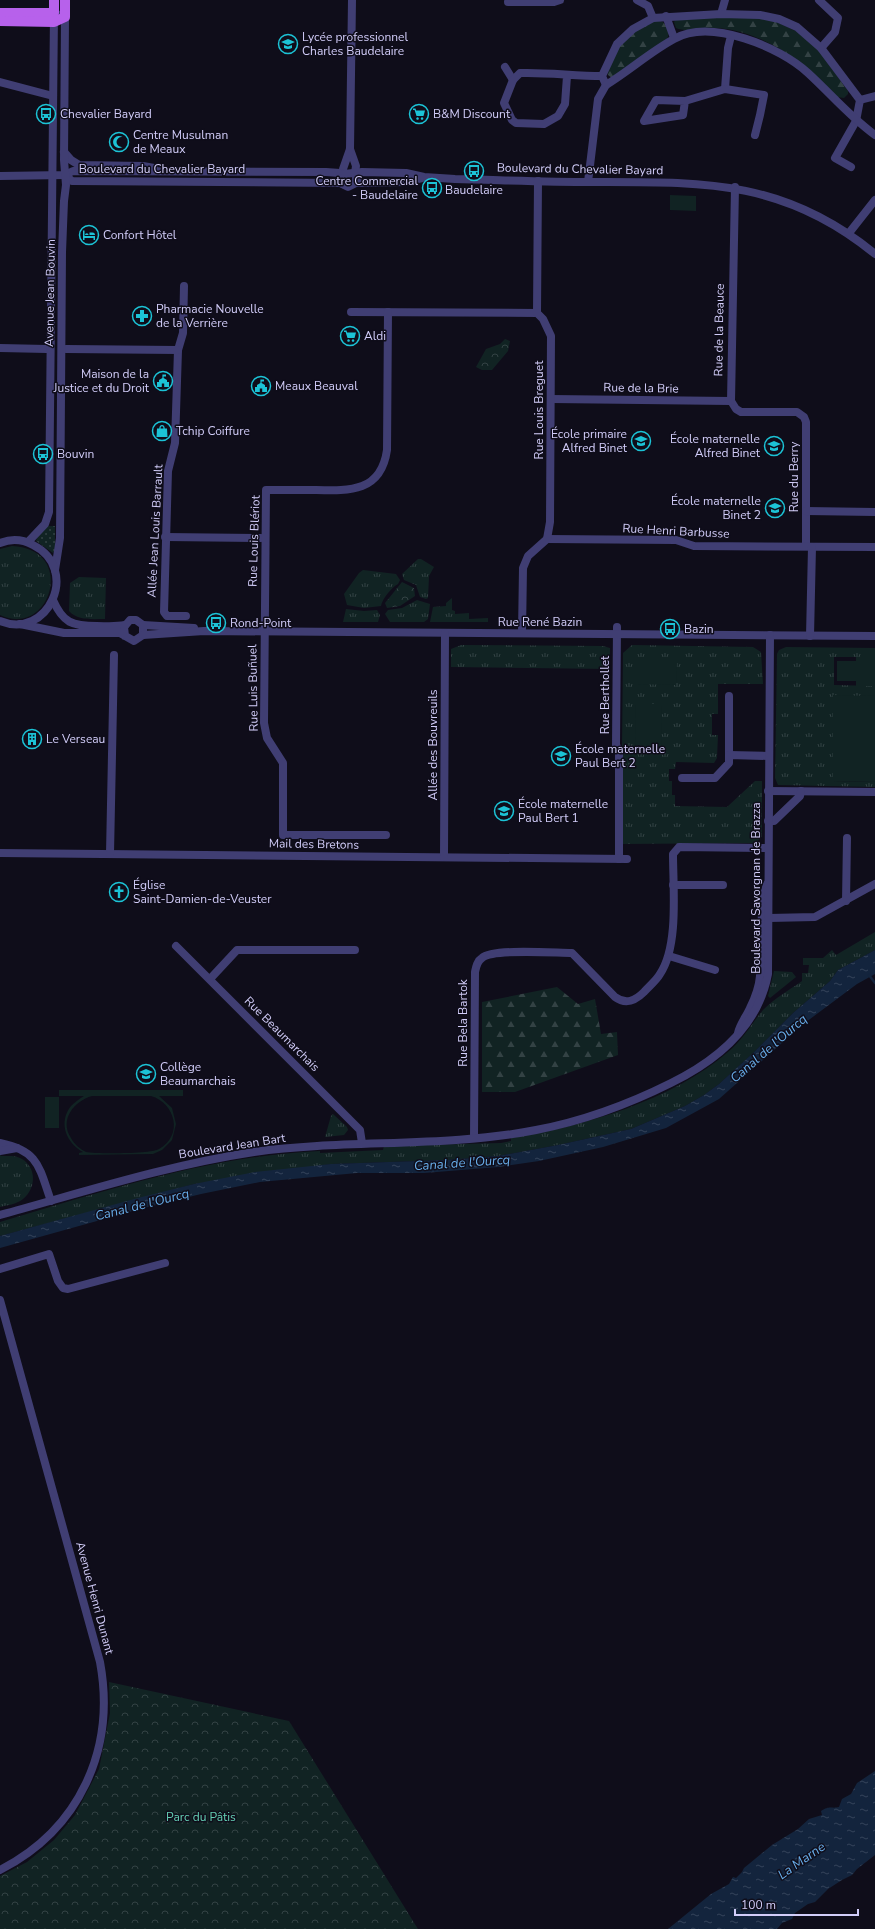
<svg xmlns="http://www.w3.org/2000/svg" width="875" height="1929" font-family="'Nunito Sans',sans-serif">
<style>
.grass{fill:url(#grass-tufts)}
.forest{fill:url(#forest-firs)}
.park{fill:url(#park-crowns)}
.garden{fill:url(#garden-dots)}
.pitch{fill:#112323;fill-rule:evenodd}
.water{fill:url(#water-ripples)}
.lines{fill:none;stroke-linecap:round;stroke-linejoin:round}
.stream{stroke:#13243d;stroke-width:2.5}
.minor{stroke:#403e73;stroke-width:8}
.major{stroke:#b761eb;stroke-width:10}
.labels{text-anchor:middle;stroke-width:3;stroke-linejoin:round;paint-order:stroke}
.poi-label{font-size:12px;fill:#d2cdf9;stroke:#0f0d1a;text-anchor:start}
.street-label{font-size:12px;fill:#d2cdf9;stroke:#0f0d1a}
.park-label{font-size:12px;fill:#63ceb3;stroke:#0f0d1a}
.water-label{font-size:13px;font-style:italic;fill:#68aeeb;stroke:#0f0d1a}
</style>
<defs>
<pattern id="grass-tufts" width="24" height="20" patternUnits="userSpaceOnUse"><rect width="24" height="20" fill="#112323"/><path d="M3 7l-1-3M5 7V3M7 7l1-3M15 17l-1-3M17 17v-4M19 17l1-3" fill="none" stroke="#334244"/></pattern>
<pattern id="forest-firs" width="22" height="20" patternUnits="userSpaceOnUse"><rect width="22" height="20" fill="#112323"/><path d="M5 1l3.5 6h-7zM16 11l3.5 6h-7z" fill="#334244"/></pattern>
<pattern id="park-crowns" width="20" height="18" patternUnits="userSpaceOnUse"><rect width="20" height="18" fill="#112323"/><path d="M2 6a3 3 0 1 1 6 0M12 15a3 3 0 1 1 6 0" fill="none" stroke="#334244"/></pattern>
<pattern id="garden-dots" width="8" height="8" patternUnits="userSpaceOnUse"><rect width="8" height="8" fill="#112323"/><path d="M2 2h.1M6 6h.1" fill="none" stroke="#334244" stroke-width="1.8" stroke-linecap="round"/></pattern>
<pattern id="water-ripples" width="26" height="14" patternUnits="userSpaceOnUse"><rect width="26" height="14" fill="#13243d"/><path d="M2 4q2-2 4 0t4 0M15 11q2-2 4 0t4 0" fill="none" stroke="#34435a"/></pattern>
</defs>
<rect width="100%" height="100%" fill="#0f0d1a"/>
<g class="grass">
<path d="M12,546C78,549 50,639 0,615V549Z"/>
<path d="M418,559H421L434,567L429,576L428,598L426,599L420,597L416,585L404,580L402,574Z"/>
<path d="M363,570L396,574L400,580L398,584C392,587 382,599 381,606L364,608L347,605L344,594L359,573Z"/>
<path d="M79,577L106,578L105,619C93,619 78,621 69,611L70,583Z"/>
<path d="M452,598V610L455,611V614L469,613V619L488,618V622H430L433,607L446,606V603Z"/>
<path d="M417,600L430,604L428,619L424,622H390L385,614L388,610L402,608Z"/>
<path d="M346,609L364,611L377,610L380,615L378,622H343Z"/>
<path d="M461,645L603,646L610,648V669L451,667V649Z"/>
<path d="M632,645L753,647L761,652L763,684H718V714H712V735H718L717,758L714,763L676,762L675,769H669V781H672V795H675V806L727,807L755,781H762V837L755,843L621,844L623,653Z"/>
<path d="M786,647L875,648V657H834V685L875,686V696H833V781L875,782V787L778,785L775,778L777,654L779,650Z"/>
<path d="M875,932V950L838,970L830,981L793,1013L753,1053L719,1084L704,1095L685,1106L631,1129L558,1145L498,1156L447,1160L331,1164L194,1184L0,1236V1222C105,1191 210,1156 320,1151V1153L383,1150L384,1146L501,1143L511,1141V1138C582,1127 673,1100 728,1052C743,1040 751,1024 763,1010C774,999 789,990 802,981V973H808L809,965H803V958H823L832,950L836,955Z"/>
<path d="M774,971L792,972L796,977L770,998L768,996Z"/>
<path d="M333,1114L347,1127L348,1130L344,1135L325,1137L331,1116Z"/>
<path d="M0,1153L1,1156C8,1156 16,1155 22,1159C37,1168 36,1189 23,1199C17,1204 8,1205 0,1207Z"/>
</g>
<g class="forest">
<path d="M677,17L768,18L802,34L814,44L848,91V94L844,98L837,97C807,63 765,32 718,28C706,27 687,33 676,28L674,22Z"/>
<path d="M657,20L663,22L669,30L668,37L665,42L612,78L608,75L607,71L619,45L641,27Z"/>
<path d="M557,987L578,1004L595,999L601,1034L617,1032L618,1055L515,1092H482V1002Z"/>
</g>
<g class="park">
<path d="M505,339L510,341L508,351L492,370H482L476,367L486,349L500,344Z"/>
<path d="M402,582L414,588L415,596L400,606L387,608L385,603Z"/>
<path d="M109,1682L289,1721L418,1929H0V1876L27,1862L54,1840L75,1815L99,1769L110,1713Z"/>
</g>
<path class="garden" d="M47,526H55V551L53,553L36,541L37,538Z"/>
<g class="pitch">
<path d="M670,195L696,196V211L670,210Z"/>
<path d="M856,657H875V686H856V681H837V661H856Z"/>
<path d="M637,662H677L676,685L637,684Z"/>
<path d="M833,695L875,696V782L833,781Z"/>
<path d="M636,704H662L661,753H635Z"/>
<path d="M59,1090H183V1096H159L172,1108L176,1124L172,1140L162,1150L153,1154L79,1155V1153L83,1152C66,1143 58,1122 71,1106C75,1102 79,1099 84,1096H59ZM92,1096H151C175,1103 184,1135 159,1149C152,1154 95,1154 86,1152C80,1149 74,1144 71,1138C59,1120 74,1101 92,1096Z"/>
<rect x="45" y="1097" width="14" height="31"/>
</g>
<g class="water">
<path d="M875,950V974L857,984L802,1025L719,1099L666,1128L603,1147L539,1161L498,1167L424,1173H357L260,1182L201,1194L140,1209L0,1248V1236L138,1198L194,1184L255,1172L331,1164L447,1160L498,1156L558,1145L631,1129L685,1106L704,1095L719,1084L753,1053L793,1013L830,981L838,970Z"/>
<path d="M875,1771V1855L857,1869L852,1875L842,1880L828,1889L815,1902L808,1904L795,1913L792,1919L782,1923L777,1929H668L711,1894L729,1884L733,1877L736,1878L742,1872L744,1868L772,1845L798,1829L809,1819L822,1815L821,1811C830,1805 831,1809 839,1807L842,1799L851,1794L857,1783Z"/>
</g>
<g class="lines">
<path class="stream" d="M869,975L875,983"/>
<g class="minor">
<path d="M637,0L648,6L653,18"/>
<path d="M819,0L838,18L835,32L821,48"/>
<path d="M508,2H554L560,0"/>
<path d="M721,14L725,0"/>
<path d="M666,16L674,38"/>
<path d="M505,67L513,80"/>
<path d="M567,76L565,104L558,116L544,124L516,123L512,120L504,103L513,80L520,73C547,72 574,76 602,76"/>
<path d="M0,82L53,96"/>
<path d="M606,85L602,76L617,44L633,29L653,18L721,14L760,15L779,19L797,27L821,48L860,100L856,121L835,158L851,167"/>
<path d="M725,89L728,48L731,36"/>
<path d="M860,100L875,96"/>
<path d="M685,101L683,115L644,121L656,100L685,101L725,89L764,95L760,115L755,135"/>
<path d="M350,149L356,166L355,173"/>
<path d="M64,152L71,160L79,165L143,166L154,168"/>
<path d="M344,174L343,169L350,149L352,0"/>
<path d="M65,175L72,181L340,183L348,187L356,183V177L355,173"/>
<path d="M0,176L65,175L73,171L326,172L340,173L342,175"/>
<path d="M588,182L598,99L606,85C629,71 650,52 674,39C711,18 780,47 808,73C831,94 850,117 875,135"/>
<path d="M356,183L406,182L422,178"/>
<path d="M343,184L341,179L344,174L362,172L406,173L424,177L455,179C500,180 546,182 591,182C702,182 784,179 875,254"/>
<path d="M735,187L731,401L736,409L741,412H797L804,417L806,422V546"/>
<path d="M849,233L875,200"/>
<path d="M184,286L183,333L178,350L175,443L168,471L164,612L167,616H186"/>
<path d="M351,312L537,313"/>
<path d="M0,348L47,349"/>
<path d="M66,349L178,350"/>
<path d="M551,399L731,401"/>
<path d="M806,511L875,512"/>
<path d="M165,537L261,538"/>
<path d="M547,539L676,540L694,546L875,547"/>
<path d="M28,542L45,524L49,512L54,13L65,17L64,160L66,185L64,201L62,252L60,538L55,570"/>
<path d="M0,543C10,539 22,539 33,545C81,569 48,641 0,621"/>
<path d="M53,600C63,623 72,626 97,626C106,626 115,627 125,625"/>
<path d="M20,624L64,633H120L134,641L143,635V625L136,620H130L124,627L125,636"/>
<path d="M143,625L194,628"/>
<path d="M617,627L616,745L619,751V859"/>
<path d="M522,633L523,568L528,556L547,539L550,522L551,336L543,319L537,313L538,181"/>
<path d="M143,635L204,631L875,636"/>
<path d="M810,636L812,547"/>
<path d="M729,696V755"/>
<path d="M682,778H715L729,763V755L769,756"/>
<path d="M768,791L875,792"/>
<path d="M768,821H774L800,796L801,791"/>
<path d="M386,835H283V763L267,738L264,723L266,490C283,490 299,490 316,490C350,491 381,492 387,450L388,312"/>
<path d="M0,853L627,859"/>
<path d="M110,854L114,655"/>
<path d="M444,857L445,633"/>
<path d="M673,885H723"/>
<path d="M846,901L847,838"/>
<path d="M769,918L815,917L875,884"/>
<path d="M176,946L360,1130L362,1143"/>
<path d="M669,956L715,970"/>
<path d="M210,979L237,950H355"/>
<path d="M738,1033C740,1024 746,1017 750,1008C755,998 759,987 760,976C765,946 757,914 767,884"/>
<path d="M474,1138L475,972C476,967 477,961 482,958C493,948 555,953 572,953L615,997C626,1005 635,1001 644,992C649,986 656,981 660,974C679,946 673,888 673,854L679,847L768,848"/>
<path d="M0,1143C39,1151 39,1167 51,1201"/>
<path d="M0,1151L17,1148"/>
<path d="M0,1215C84,1192 168,1165 254,1152C347,1139 445,1148 536,1130C583,1121 629,1104 671,1083C718,1060 758,1027 768,974L770,635"/>
<path d="M0,1269L49,1254L58,1281L63,1288L68,1289L165,1263"/>
<path d="M0,1300L100,1662C116,1749 80,1829 0,1870"/>
</g>
<g class="major">
<path d="M0,13H54V0"/>
<path d="M0,21L54,22L65,17V0"/>
</g>
</g>
<defs>
<symbol id="school-ring" viewBox="-11 -11 22 22"><circle r="9.5" fill="#0f0d1a" stroke="#1cc3d6" stroke-width="1.5"/><path d="M0-5L7-2L0 1L-7-2ZM-4 1L0 2.5L4 1V4Q0 6-4 4Z" fill="#1cc3d6"/></symbol>
<symbol id="bus-ring" viewBox="-11 -11 22 22"><circle r="9.5" fill="#0f0d1a" stroke="#1cc3d6" stroke-width="1.5"/><path d="M-5-6H5V4H4V6H2V4H-2V6H-4V4H-5ZM-3.5-4V0h7V-4ZM-3.5 1.2v1.5H-2V1.2ZM2 1.2v1.5H3.5V1.2Z" fill="#1cc3d6"/></symbol>
<symbol id="supermarket-ring" viewBox="-11 -11 22 22"><circle r="9.5" fill="#0f0d1a" stroke="#1cc3d6" stroke-width="1.5"/><path d="M-6-5.5h2.5l.6 2H6L4.5 2H-2.5L-4.4-4H-6ZM-1.5 3.2a1.3 1.3 0 1 0 .1 0ZM3 3.2a1.3 1.3 0 1 0 .1 0Z" fill="#1cc3d6"/></symbol>
<symbol id="mosque-ring" viewBox="-11 -11 22 22"><circle r="9.5" fill="#0f0d1a" stroke="#1cc3d6" stroke-width="1.5"/><path d="M3.5-4.9A6 6 0 1 0 3.5 4.9A5 5 0 1 1 3.5-4.9Z" fill="#1cc3d6"/></symbol>
<symbol id="hotel-ring" viewBox="-11 -11 22 22"><circle r="9.5" fill="#0f0d1a" stroke="#1cc3d6" stroke-width="1.5"/><path d="M-6-4.5h1.5V1H6V5H4.5V3h-9V5H-6ZM-4 0a1.8 1.8 0 1 1 3.6 0ZM.5 0V-2.5h3Q6-2.5 6 0Z" fill="#1cc3d6"/></symbol>
<symbol id="pharmacy-ring" viewBox="-11 -11 22 22"><circle r="9.5" fill="#0f0d1a" stroke="#1cc3d6" stroke-width="1.5"/><path d="M-2-6h4v4h4v4h-4v4h-4v-4h-4v-4h4Z" fill="#1cc3d6"/></symbol>
<symbol id="civic-ring" viewBox="-11 -11 22 22"><circle r="9.5" fill="#0f0d1a" stroke="#1cc3d6" stroke-width="1.5"/><path d="M-.6-6.5H3V-4.5H.6V-3L4-1V1h2V6H-6V1h2V-1L-.6-3ZM-1.2 2.5V6h2.4V2.5Z" fill="#1cc3d6"/></symbol>
<symbol id="shop-ring" viewBox="-11 -11 22 22"><circle r="9.5" fill="#0f0d1a" stroke="#1cc3d6" stroke-width="1.5"/><path d="M-5-2.5h2.3a2.7 3.5 0 0 1 5.4 0H5L5.5 6h-11ZM-1.5-2.5h3a1.5 2.3 0 0 0-3 0Z" fill="#1cc3d6"/></symbol>
<symbol id="building-ring" viewBox="-11 -11 22 22"><circle r="9.5" fill="#0f0d1a" stroke="#1cc3d6" stroke-width="1.5"/><path d="M-4-6H4V6H1V3H-1V6H-4ZM-2.5-4.3h1.7v1.8h-1.7ZM.8-4.3h1.7v1.8H.8ZM-2.5-1h1.7V.8h-1.7ZM.8-1h1.7V.8H.8Z" fill="#1cc3d6"/></symbol>
<symbol id="church-ring" viewBox="-11 -11 22 22"><circle r="9.5" fill="#0f0d1a" stroke="#1cc3d6" stroke-width="1.5"/><path d="M-1.2-6h2.4v3.5h3.3v2.4h-3.3V6h-2.4V-.1h-3.3v-2.4h3.3Z" fill="#1cc3d6"/></symbol>
</defs>
<g fill-rule="evenodd">
<use href="#school-ring" x="277" y="33" width="22" height="22"/>
<use href="#bus-ring" x="35" y="103" width="22" height="22"/>
<use href="#supermarket-ring" x="408" y="103" width="22" height="22"/>
<use href="#mosque-ring" x="108" y="131" width="22" height="22"/>
<use href="#bus-ring" x="463" y="160" width="22" height="22"/>
<use href="#bus-ring" x="421" y="177" width="22" height="22"/>
<use href="#hotel-ring" x="78" y="224" width="22" height="22"/>
<use href="#pharmacy-ring" x="131" y="305" width="22" height="22"/>
<use href="#supermarket-ring" x="339" y="325" width="22" height="22"/>
<use href="#civic-ring" x="152" y="370" width="22" height="22"/>
<use href="#civic-ring" x="250" y="375" width="22" height="22"/>
<use href="#shop-ring" x="151" y="420" width="22" height="22"/>
<use href="#school-ring" x="630" y="430" width="22" height="22"/>
<use href="#school-ring" x="763" y="435" width="22" height="22"/>
<use href="#bus-ring" x="32" y="443" width="22" height="22"/>
<use href="#school-ring" x="764" y="497" width="22" height="22"/>
<use href="#bus-ring" x="205" y="612" width="22" height="22"/>
<use href="#bus-ring" x="659" y="618" width="22" height="22"/>
<use href="#building-ring" x="21" y="728" width="22" height="22"/>
<use href="#school-ring" x="550" y="745" width="22" height="22"/>
<use href="#school-ring" x="493" y="800" width="22" height="22"/>
<use href="#church-ring" x="108" y="881" width="22" height="22"/>
<use href="#school-ring" x="135" y="1063" width="22" height="22"/>
</g>
<g class="labels">
<g class="poi-label">
<text x="302" y="41">Lycée professionnel<tspan x="302" dy="14">Charles Baudelaire</tspan></text>
<text x="60" y="118">Chevalier Bayard</text>
<text x="433" y="118">B&amp;M Discount</text>
<text x="133" y="139">Centre Musulman<tspan x="133" dy="14">de Meaux</tspan></text>
<text x="418" y="185" text-anchor="end">Centre Commercial<tspan x="418" dy="14">- Baudelaire</tspan></text>
<text x="474" y="194" text-anchor="middle">Baudelaire</text>
<text x="103" y="239">Confort Hôtel</text>
<text x="156" y="313">Pharmacie Nouvelle<tspan x="156" dy="14">de la Verrière</tspan></text>
<text x="364" y="340">Aldi</text>
<text x="149" y="378" text-anchor="end">Maison de la<tspan x="149" dy="14">Justice et du Droit</tspan></text>
<text x="275" y="390">Meaux Beauval</text>
<text x="176" y="435">Tchip Coiffure</text>
<text x="627" y="438" text-anchor="end">École primaire<tspan x="627" dy="14">Alfred Binet</tspan></text>
<text x="760" y="443" text-anchor="end">École maternelle<tspan x="760" dy="14">Alfred Binet</tspan></text>
<text x="57" y="458">Bouvin</text>
<text x="761" y="505" text-anchor="end">École maternelle<tspan x="761" dy="14">Binet 2</tspan></text>
<text x="230" y="627">Rond-Point</text>
<text x="684" y="633">Bazin</text>
<text x="46" y="743">Le Verseau</text>
<text x="575" y="753">École maternelle<tspan x="575" dy="14">Paul Bert 2</tspan></text>
<text x="518" y="808">École maternelle<tspan x="518" dy="14">Paul Bert 1</tspan></text>
<text x="133" y="889">Église<tspan x="133" dy="14">Saint-Damien-de-Veuster</tspan></text>
<text x="160" y="1071">Collège<tspan x="160" dy="14">Beaumarchais</tspan></text>
</g>
<g class="street-label">
<text x="162" y="173">Boulevard du Chevalier Bayard</text>
<text transform="translate(580 169) rotate(1)" y="4">Boulevard du Chevalier Bayard</text>
<text transform="translate(50 293) rotate(-89)" y="4">Avenue Jean Bouvin</text>
<text transform="translate(719 330) rotate(-89)" y="4">Rue de la Beauce</text>
<text transform="translate(641 388) rotate(1)" y="4">Rue de la Brie</text>
<text transform="translate(539 410) rotate(-90)" y="4">Rue Louis Breguet</text>
<text transform="translate(794 477) rotate(-90)" y="4">Rue du Berry</text>
<text transform="translate(155 531) rotate(-87)" y="4">Allée Jean Louis Barrault</text>
<text transform="translate(676 531) rotate(3)" y="4">Rue Henri Barbusse</text>
<text transform="translate(254 541) rotate(-88)" y="4">Rue Louis Blériot</text>
<text x="540" y="626">Rue René Bazin</text>
<text transform="translate(253 688) rotate(-91)" y="4">Rue Luis Buñuel</text>
<text transform="translate(605 695) rotate(-90)" y="4">Rue Berthollet</text>
<text transform="translate(433 745) rotate(-90)" y="4">Allée des Bouvreuils</text>
<text transform="translate(314 844) rotate(1)" y="4">Mail des Bretons</text>
<text transform="translate(756 888) rotate(-90)" y="4">Boulevard Savorgnan de Brazza</text>
<text transform="translate(463 1023) rotate(-90)" y="4">Rue Bela Bartok</text>
<text transform="translate(282 1034) rotate(45)" y="4">Rue Beaumarchais</text>
<text transform="translate(232 1146) rotate(-9)" y="4">Boulevard Jean Bart</text>
<text transform="translate(95 1598) rotate(75)" y="4">Avenue Henri Dunant</text>
</g>
<g class="park-label">
<text x="201" y="1821">Parc du Pâtis</text>
</g>
<g class="water-label">
<text transform="translate(768 1048) rotate(-41)" y="5">Canal de l'Ourcq</text>
<text transform="translate(462 1162) rotate(-4)" y="5">Canal de l'Ourcq</text>
<text transform="translate(142 1204) rotate(-14)" y="5">Canal de l'Ourcq</text>
<text transform="translate(801 1860) rotate(-35)" y="5">La Marne</text>
</g>
</g>
<path d="M735 1909v6h123v-6" fill="none" stroke="#d2cdf9" stroke-width="2"/>
<text x="741" y="1909" font-size="12" fill="#d2cdf9" stroke="#0f0d1a" stroke-width="3" paint-order="stroke">100 m</text>
</svg>
